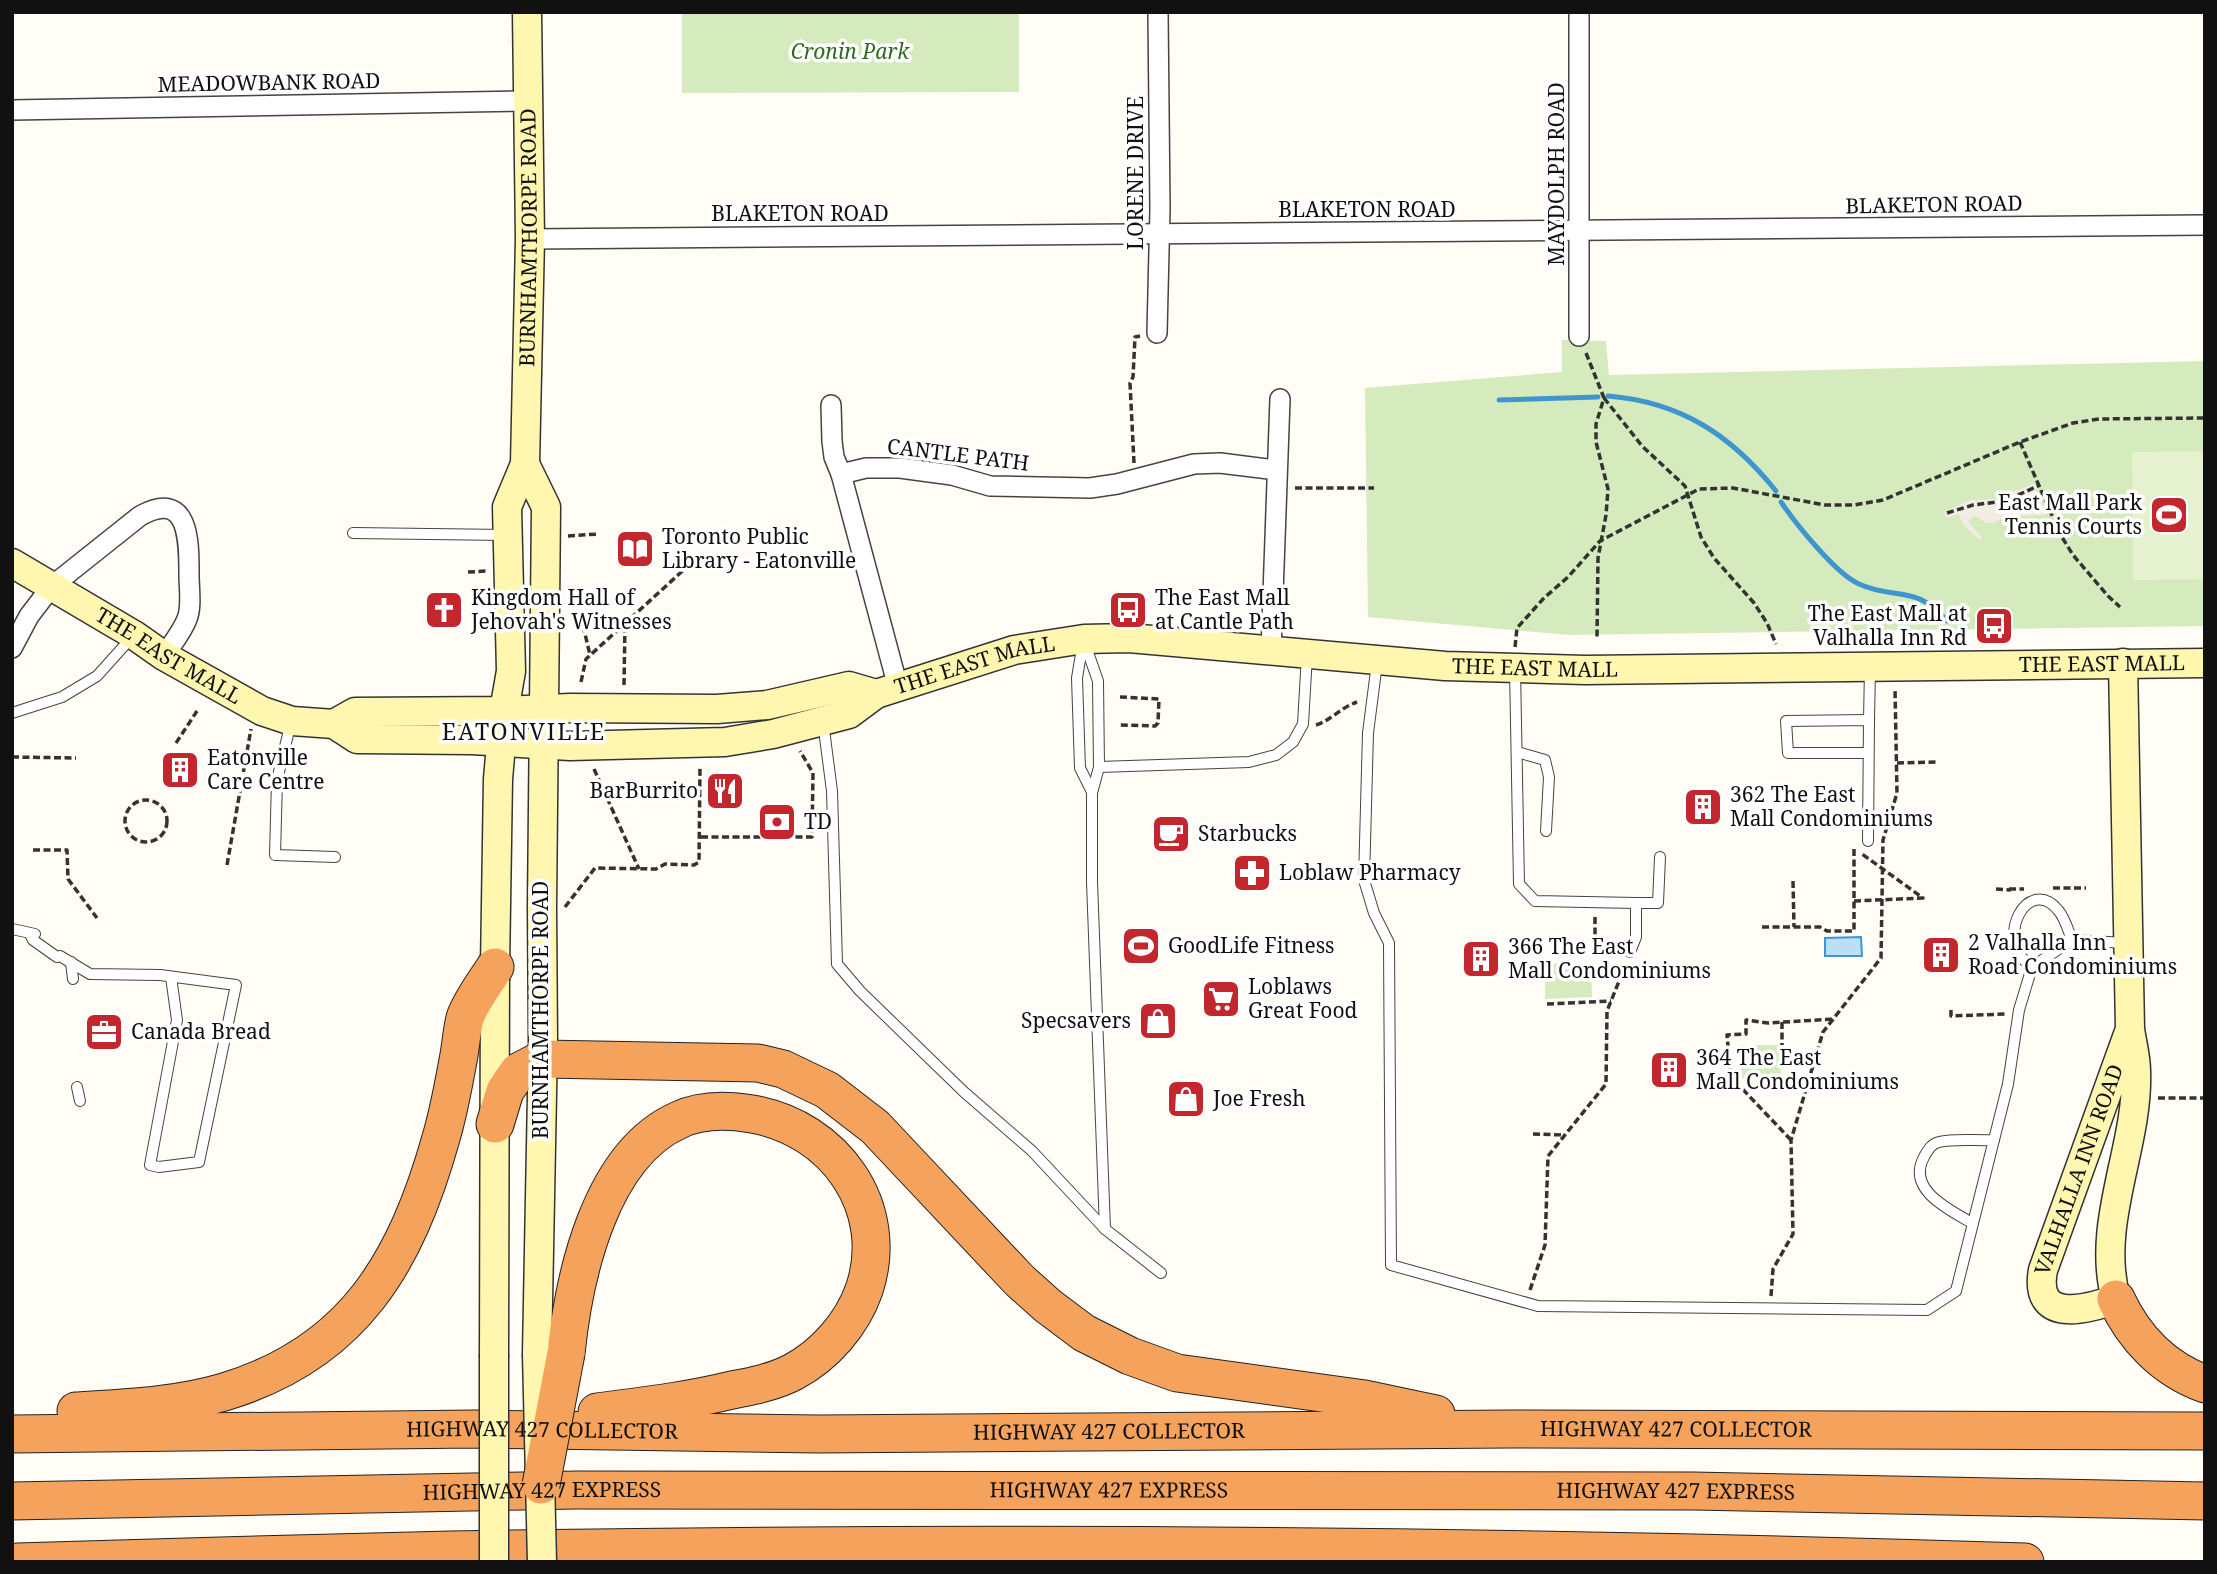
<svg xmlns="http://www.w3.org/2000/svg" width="2217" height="1574" font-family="'Noto Serif',serif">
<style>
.green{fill:#d5ebbd}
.pitch{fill:#e6f2cf}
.plaza{fill:#f1ede2}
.water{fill:#b9e0f7;stroke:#3f96cf;stroke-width:2}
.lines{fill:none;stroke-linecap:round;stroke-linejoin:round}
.stream{stroke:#3f96cf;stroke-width:5}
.lane-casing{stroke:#444;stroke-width:12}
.street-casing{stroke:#444;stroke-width:22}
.secondary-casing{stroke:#333;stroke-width:31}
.highway-casing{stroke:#222;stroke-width:39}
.path{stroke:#333;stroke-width:3.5;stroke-dasharray:7 3.5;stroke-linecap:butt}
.lane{stroke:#fff;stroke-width:10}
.street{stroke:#fff;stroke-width:19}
.secondary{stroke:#fff6b0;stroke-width:28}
.highway{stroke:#f5a25d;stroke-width:37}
.secondary-bridge-casing{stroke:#333;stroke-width:31;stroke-linecap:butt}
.highway-bridge-casing{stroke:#222;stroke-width:39;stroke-linecap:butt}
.secondary-bridge{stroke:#fff6b0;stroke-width:28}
.highway-bridge{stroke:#f5a25d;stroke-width:37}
.labels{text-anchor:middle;stroke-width:7;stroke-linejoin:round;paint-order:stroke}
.park-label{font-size:21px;font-style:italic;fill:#2f6b1f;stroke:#fff}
.street-label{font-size:21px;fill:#111;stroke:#fff}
.poi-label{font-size:21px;fill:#111;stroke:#fff;text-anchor:start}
.neighbourhood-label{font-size:23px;letter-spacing:2px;fill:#111;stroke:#fff}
</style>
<rect width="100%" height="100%" fill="#fffdf5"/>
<g class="green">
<path d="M682,12H1019V92L682,93Z"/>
<path d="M1562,340L1606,341L1609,375L2205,361V626L1569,635L1368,617L1365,388L1562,372Z"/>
<path d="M1591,963L1592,997L1545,999V964Z"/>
<path d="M1740,1045H1781V1077L1741,1078Z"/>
</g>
<path class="pitch" d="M2205,451V579L2133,580L2132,452Z"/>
<path class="plaza" d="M2034,483L2046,515L2007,516L1993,523H1986L1975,516L1968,521L1981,537V541L1963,525L1959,514L1947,518L1944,512L1970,500L1997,499Z"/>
<path class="water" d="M1861,937L1862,956H1825V938Z"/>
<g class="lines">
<g class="stream">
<path d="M1608,396C1681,402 1731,435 1776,491"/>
<path d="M1499,400L1598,397"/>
<path d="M1781,502C1796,524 1836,574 1859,584C1893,600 1917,584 1947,621"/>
</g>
<defs>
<g id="lane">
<path d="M353,533L506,535"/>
<path d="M1084,641L1098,681L1099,767L1092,793V882L1105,1229"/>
<path d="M1083,642L1077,678L1080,768L1092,792"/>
<path d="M1377,663L1368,733L1364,880L1374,913L1389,943L1391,1265L1538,1306L1927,1310L1956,1291L2008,1084L2019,1010L2032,967"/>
<path d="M1515,669L1519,884L1535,901L1636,903V937L1630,952"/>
<path d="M12,713L62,697L97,676L133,636"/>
<path d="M1869,720L1870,668"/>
<path d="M291,722L277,780L275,855L335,857"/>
<path d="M823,722L832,791L837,964L860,991L964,1092L1032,1151L1105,1229L1161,1273"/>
<path d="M1517,752L1545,760L1549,777L1546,831"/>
<path d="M1868,753H1788L1786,721L1869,720L1868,841"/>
<path d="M1099,767L1249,762L1276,755L1293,742L1303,724L1307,655"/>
<path d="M1636,903H1658L1660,857"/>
<path d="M12,929L35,934"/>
<path d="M30,934L33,940L57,957L60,956L90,974L160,975L236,985L199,1162L159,1167L150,1165L177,1020L171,977"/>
<path d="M2072,940C2068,930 2065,918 2058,910C2028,874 1992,940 2032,967L2072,940L2126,943"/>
<path d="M71,962L73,979"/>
<path d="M77,1087L80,1101"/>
<path d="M1972,1223C1950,1210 1906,1190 1924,1157C1928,1150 1931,1144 1939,1142C1955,1138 1977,1141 1994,1140"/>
</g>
<g id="street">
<path d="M1579,12V336"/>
<path d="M12,110L527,101"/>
<path d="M530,239L2205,225"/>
<path d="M1157,333L1160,209L1158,12"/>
<path d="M831,405L832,441L834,457L841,474L898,687"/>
<path d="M841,474L866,468H900L952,475L990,486L1090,488L1117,484L1194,464L1220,463L1276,470"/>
<path d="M12,648L29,616L52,586L140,516C190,488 189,543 189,575C189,588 192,607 187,619C182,632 172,644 164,656"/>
<path d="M1271,650L1280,399"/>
</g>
<g id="secondary">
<path d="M525,464L546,507L542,907L543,1042L537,1354"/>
<path id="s1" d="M12,563L134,635L164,656L262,711L292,721L334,724L357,739L472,740L570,746L725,742L773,734L849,714L876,694L1014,650L1084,639L1129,638L1445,666L1585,670L2205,663"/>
<path id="s2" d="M2123,663L2130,1029C2132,1043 2136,1057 2136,1071C2139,1146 2095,1223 2116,1299C2086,1310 2033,1324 2043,1270L2130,1029"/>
<path d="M334,724L355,712L504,711L570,708L717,709L767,705L849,686L876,694"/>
<path id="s3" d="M494,1355L495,967L498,779L504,711L511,671L507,507L525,464L530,239L527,12"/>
</g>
<g id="highway">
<path d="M495,1124L505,1091L518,1072L543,1059L758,1063L783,1069L827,1090L875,1127L1020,1281L1048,1306L1084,1333L1130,1356L1177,1373L1365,1399L1436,1414"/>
<path d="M2116,1299C2134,1338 2164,1369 2205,1384"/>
<path d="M566,1353C574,1276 600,1155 679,1120C702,1109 728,1110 752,1114C834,1128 892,1207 864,1290C852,1324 825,1355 793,1372C774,1382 753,1386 732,1390C687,1401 642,1406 597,1412"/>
<path d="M76,1411C125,1408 177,1406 224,1392C354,1353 406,1262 441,1138C449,1111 454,1083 459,1055C461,1043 462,1030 465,1018C471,1001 485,983 495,967"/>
<path id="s4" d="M12,1434L474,1429L818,1434L1512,1429L2205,1431"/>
<path id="s5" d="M12,1501L578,1490L1693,1491L2205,1501"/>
<path d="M17,1562C162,1558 306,1553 451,1550C976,1541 1501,1545 2025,1562"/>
</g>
</defs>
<use href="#lane" class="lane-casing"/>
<use href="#street" class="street-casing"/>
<use href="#secondary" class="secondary-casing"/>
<use href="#highway" class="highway-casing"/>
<g class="path">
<path d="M1586,353L1604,398L1596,424V442L1608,489L1606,515L1598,558L1597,638"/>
<path d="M1604,398L1642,446L1685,486L1701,537L1714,558L1754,603L1767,623L1776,644"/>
<path d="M2020,442L2060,534L2073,555L2108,596L2120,607"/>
<path d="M1134,463L1130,383L1133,377L1135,337L1140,336"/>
<path d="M1295,488H1374"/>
<path d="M1947,513L1973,505L2005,501L2040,485"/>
<path d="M568,536L598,534"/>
<path d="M468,572L487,571"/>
<path d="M569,614L581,617L590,655"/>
<path d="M1515,647L1517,628L1544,598L1568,577L1600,541L1699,489L1733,488L1825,505H1854L1883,500L2020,442L2073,423L2099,419L2205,418"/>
<path d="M581,682L586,659L689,565"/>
<path d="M624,685L625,624"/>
<path d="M1120,697L1159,699L1158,723L1155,726L1120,725"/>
<path d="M1316,725C1330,721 1340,708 1357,702"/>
<path d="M176,743L197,711"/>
<path d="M12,757L76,758"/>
<path d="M1897,763L1938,762"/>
<path d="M594,769L639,869"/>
<circle cx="146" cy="821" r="21"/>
<path d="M701,837H812L813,773L800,751"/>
<path d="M33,850H67L68,879L97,918"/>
<path d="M227,865L251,729"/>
<path d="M1793,881L1794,927"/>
<path d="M2053,888H2086"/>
<path d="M1996,889L2011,890"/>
<path d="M2009,889H2024"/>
<path d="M1854,901L1923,898L1862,854"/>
<path d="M565,907L595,868L656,869L665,864L694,865L699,862L700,766"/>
<path d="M1595,917V957"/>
<path d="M1762,927H1820L1827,931H1854V847"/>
<path d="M1547,1004L1611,1001"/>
<path d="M1951,1010V1016L2006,1014"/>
<path d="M1782,1022V1045"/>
<path d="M2158,1098H2205"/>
<path d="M1533,1134L1565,1135"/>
<path d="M1791,1140L1731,1077L1727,1035L1746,1034V1020L1768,1023L1834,1019"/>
<path d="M1530,1290L1545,1245L1548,1156L1606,1084L1607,1011L1626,964"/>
<path d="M1771,1296L1773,1269L1793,1234L1791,1140L1823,1032L1881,958L1883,840L1897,793L1895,688"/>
</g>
<use href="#lane" class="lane"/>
<use href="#street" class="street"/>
<use href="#secondary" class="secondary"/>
<use href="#highway" class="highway"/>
<defs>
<g id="secondary-bridge">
<path d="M537,1354L542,1562"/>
<path d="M494,1560V1355"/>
</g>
<path id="highway-bridge" d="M541,1485L566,1353"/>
</defs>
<use href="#secondary-bridge" class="secondary-bridge-casing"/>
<use href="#highway-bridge" class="highway-bridge-casing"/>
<use href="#secondary-bridge" class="secondary-bridge"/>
<use href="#highway-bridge" class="highway-bridge"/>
</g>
<defs>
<symbol id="stadium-square" viewBox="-11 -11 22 22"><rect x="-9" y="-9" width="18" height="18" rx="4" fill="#c4262e" stroke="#fff"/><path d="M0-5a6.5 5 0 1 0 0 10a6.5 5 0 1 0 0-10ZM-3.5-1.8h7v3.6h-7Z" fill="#fff"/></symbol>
<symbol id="library-square" viewBox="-11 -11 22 22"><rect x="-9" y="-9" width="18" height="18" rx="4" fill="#c4262e" stroke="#fff"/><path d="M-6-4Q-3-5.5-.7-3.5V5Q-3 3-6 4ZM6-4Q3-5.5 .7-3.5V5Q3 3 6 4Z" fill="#fff"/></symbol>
<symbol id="church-square" viewBox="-11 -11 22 22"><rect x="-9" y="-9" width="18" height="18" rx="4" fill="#c4262e" stroke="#fff"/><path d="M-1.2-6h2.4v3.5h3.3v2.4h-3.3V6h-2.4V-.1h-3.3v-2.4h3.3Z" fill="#fff"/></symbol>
<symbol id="bus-square" viewBox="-11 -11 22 22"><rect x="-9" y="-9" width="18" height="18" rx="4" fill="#c4262e" stroke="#fff"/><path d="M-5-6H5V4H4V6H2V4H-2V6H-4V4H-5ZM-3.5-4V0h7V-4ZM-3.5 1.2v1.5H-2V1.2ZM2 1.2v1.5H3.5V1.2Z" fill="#fff"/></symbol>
<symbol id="building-square" viewBox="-11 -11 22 22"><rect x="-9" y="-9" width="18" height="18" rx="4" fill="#c4262e" stroke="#fff"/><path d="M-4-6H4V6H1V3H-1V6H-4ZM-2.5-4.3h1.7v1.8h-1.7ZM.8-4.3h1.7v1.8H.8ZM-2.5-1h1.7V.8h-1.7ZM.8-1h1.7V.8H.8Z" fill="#fff"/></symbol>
<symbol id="restaurant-square" viewBox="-11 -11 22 22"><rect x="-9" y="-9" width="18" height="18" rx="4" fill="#c4262e" stroke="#fff"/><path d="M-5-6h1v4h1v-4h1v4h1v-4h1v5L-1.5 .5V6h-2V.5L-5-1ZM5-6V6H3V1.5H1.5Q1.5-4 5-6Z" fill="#fff"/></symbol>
<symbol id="bank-square" viewBox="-11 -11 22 22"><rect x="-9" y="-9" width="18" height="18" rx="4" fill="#c4262e" stroke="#fff"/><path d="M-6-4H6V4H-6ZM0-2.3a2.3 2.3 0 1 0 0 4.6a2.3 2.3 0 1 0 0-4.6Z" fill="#fff"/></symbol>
<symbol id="cafe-square" viewBox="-11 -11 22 22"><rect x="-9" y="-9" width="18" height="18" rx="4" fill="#c4262e" stroke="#fff"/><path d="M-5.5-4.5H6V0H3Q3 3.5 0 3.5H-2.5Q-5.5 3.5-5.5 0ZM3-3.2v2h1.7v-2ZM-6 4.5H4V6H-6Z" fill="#fff"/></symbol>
<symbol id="pharmacy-square" viewBox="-11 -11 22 22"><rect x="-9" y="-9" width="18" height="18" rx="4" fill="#c4262e" stroke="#fff"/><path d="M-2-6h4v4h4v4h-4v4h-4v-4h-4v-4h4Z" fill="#fff"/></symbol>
<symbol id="supermarket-square" viewBox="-11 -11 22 22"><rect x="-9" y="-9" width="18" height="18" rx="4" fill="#c4262e" stroke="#fff"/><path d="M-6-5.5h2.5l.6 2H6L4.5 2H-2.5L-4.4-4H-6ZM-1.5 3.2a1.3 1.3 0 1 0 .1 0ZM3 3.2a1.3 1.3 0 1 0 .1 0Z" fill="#fff"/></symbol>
<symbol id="shop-square" viewBox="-11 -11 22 22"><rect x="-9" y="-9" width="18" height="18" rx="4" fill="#c4262e" stroke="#fff"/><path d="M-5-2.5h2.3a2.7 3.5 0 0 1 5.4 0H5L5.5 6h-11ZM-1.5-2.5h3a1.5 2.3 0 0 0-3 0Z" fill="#fff"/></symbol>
<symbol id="office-square" viewBox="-11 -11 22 22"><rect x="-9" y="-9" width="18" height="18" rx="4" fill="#c4262e" stroke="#fff"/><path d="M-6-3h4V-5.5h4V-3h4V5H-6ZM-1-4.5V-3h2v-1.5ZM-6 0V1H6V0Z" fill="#fff"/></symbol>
</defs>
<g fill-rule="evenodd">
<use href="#stadium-square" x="2147" y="493" width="44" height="44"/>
<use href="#library-square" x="613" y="527" width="44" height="44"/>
<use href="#church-square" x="422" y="588" width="44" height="44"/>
<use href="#bus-square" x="1106" y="588" width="44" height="44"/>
<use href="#bus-square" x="1972" y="604" width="44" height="44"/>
<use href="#building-square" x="158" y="748" width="44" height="44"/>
<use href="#restaurant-square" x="703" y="769" width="44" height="44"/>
<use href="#building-square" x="1681" y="785" width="44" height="44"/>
<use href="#bank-square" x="755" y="800" width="44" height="44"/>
<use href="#cafe-square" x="1149" y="812" width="44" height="44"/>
<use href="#pharmacy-square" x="1230" y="851" width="44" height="44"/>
<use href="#stadium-square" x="1119" y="924" width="44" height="44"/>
<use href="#building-square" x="1919" y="933" width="44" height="44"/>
<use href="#building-square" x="1459" y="937" width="44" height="44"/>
<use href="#supermarket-square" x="1199" y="977" width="44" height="44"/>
<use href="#shop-square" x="1136" y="999" width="44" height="44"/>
<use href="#office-square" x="82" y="1010" width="44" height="44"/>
<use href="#building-square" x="1647" y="1048" width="44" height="44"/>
<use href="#shop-square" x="1164" y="1077" width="44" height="44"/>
</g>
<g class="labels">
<g class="park-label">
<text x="850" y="59">Cronin Park</text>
</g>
<g class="street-label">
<text transform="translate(269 83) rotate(-1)" y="7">MEADOWBANK ROAD</text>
<text transform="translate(1136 173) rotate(-90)" y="7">LORENE DRIVE</text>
<text transform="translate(1557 174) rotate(-90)" y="7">MAYDOLPH ROAD</text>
<text transform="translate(1934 205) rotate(-1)" y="7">BLAKETON ROAD</text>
<text x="1367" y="217">BLAKETON ROAD</text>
<text x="800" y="221">BLAKETON ROAD</text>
<text dy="7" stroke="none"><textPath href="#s3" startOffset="1122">BURNHAMTHORPE ROAD</textPath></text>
<text transform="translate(958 455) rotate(7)" y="7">CANTLE PATH</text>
<text dy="7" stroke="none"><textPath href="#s1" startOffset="182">THE EAST MALL</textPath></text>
<text dy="7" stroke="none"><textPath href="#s1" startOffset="2156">THE EAST MALL</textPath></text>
<text dy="7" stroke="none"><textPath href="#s1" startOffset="1024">THE EAST MALL</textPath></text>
<text dy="7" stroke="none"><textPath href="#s1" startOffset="1589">THE EAST MALL</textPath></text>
<text transform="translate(541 1010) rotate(-90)" y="7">BURNHAMTHORPE ROAD</text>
<text dy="7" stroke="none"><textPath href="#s2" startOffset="850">VALHALLA INN ROAD</textPath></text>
<text dy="7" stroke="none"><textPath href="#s4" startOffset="1664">HIGHWAY 427 COLLECTOR</textPath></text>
<text dy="7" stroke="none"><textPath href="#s4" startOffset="530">HIGHWAY 427 COLLECTOR</textPath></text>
<text dy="7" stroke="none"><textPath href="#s4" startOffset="1097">HIGHWAY 427 COLLECTOR</textPath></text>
<text dy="7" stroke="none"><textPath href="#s5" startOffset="1097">HIGHWAY 427 EXPRESS</textPath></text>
<text dy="7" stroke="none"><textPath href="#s5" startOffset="530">HIGHWAY 427 EXPRESS</textPath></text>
<text dy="7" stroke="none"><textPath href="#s5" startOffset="1664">HIGHWAY 427 EXPRESS</textPath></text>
</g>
<g class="poi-label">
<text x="2142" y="510" text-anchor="end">East Mall Park<tspan x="2142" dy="24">Tennis Courts</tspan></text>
<text x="662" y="544">Toronto Public<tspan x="662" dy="24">Library - Eatonville</tspan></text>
<text x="471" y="605">Kingdom Hall of<tspan x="471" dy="24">Jehovah's Witnesses</tspan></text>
<text x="1155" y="605">The East Mall<tspan x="1155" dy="24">at Cantle Path</tspan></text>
<text x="1967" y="621" text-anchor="end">The East Mall at<tspan x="1967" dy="24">Valhalla Inn Rd</tspan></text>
<text x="207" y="765">Eatonville<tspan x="207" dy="24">Care Centre</tspan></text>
<text x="698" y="798" text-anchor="end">BarBurrito</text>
<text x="1730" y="802">362 The East<tspan x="1730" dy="24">Mall Condominiums</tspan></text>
<text x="804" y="829">TD</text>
<text x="1198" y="841">Starbucks</text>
<text x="1279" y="880">Loblaw Pharmacy</text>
<text x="1968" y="950">2 Valhalla Inn<tspan x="1968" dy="24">Road Condominiums</tspan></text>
<text x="1168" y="953">GoodLife Fitness</text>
<text x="1508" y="954">366 The East<tspan x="1508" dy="24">Mall Condominiums</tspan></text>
<text x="1248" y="994">Loblaws<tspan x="1248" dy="24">Great Food</tspan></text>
<text x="1131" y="1028" text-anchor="end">Specsavers</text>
<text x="131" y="1039">Canada Bread</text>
<text x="1696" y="1065">364 The East<tspan x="1696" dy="24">Mall Condominiums</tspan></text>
<text x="1213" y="1106">Joe Fresh</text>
</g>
<g class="neighbourhood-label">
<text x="524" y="740">EATONVILLE</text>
</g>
</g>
<rect width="2217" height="1574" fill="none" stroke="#111111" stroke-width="28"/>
</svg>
